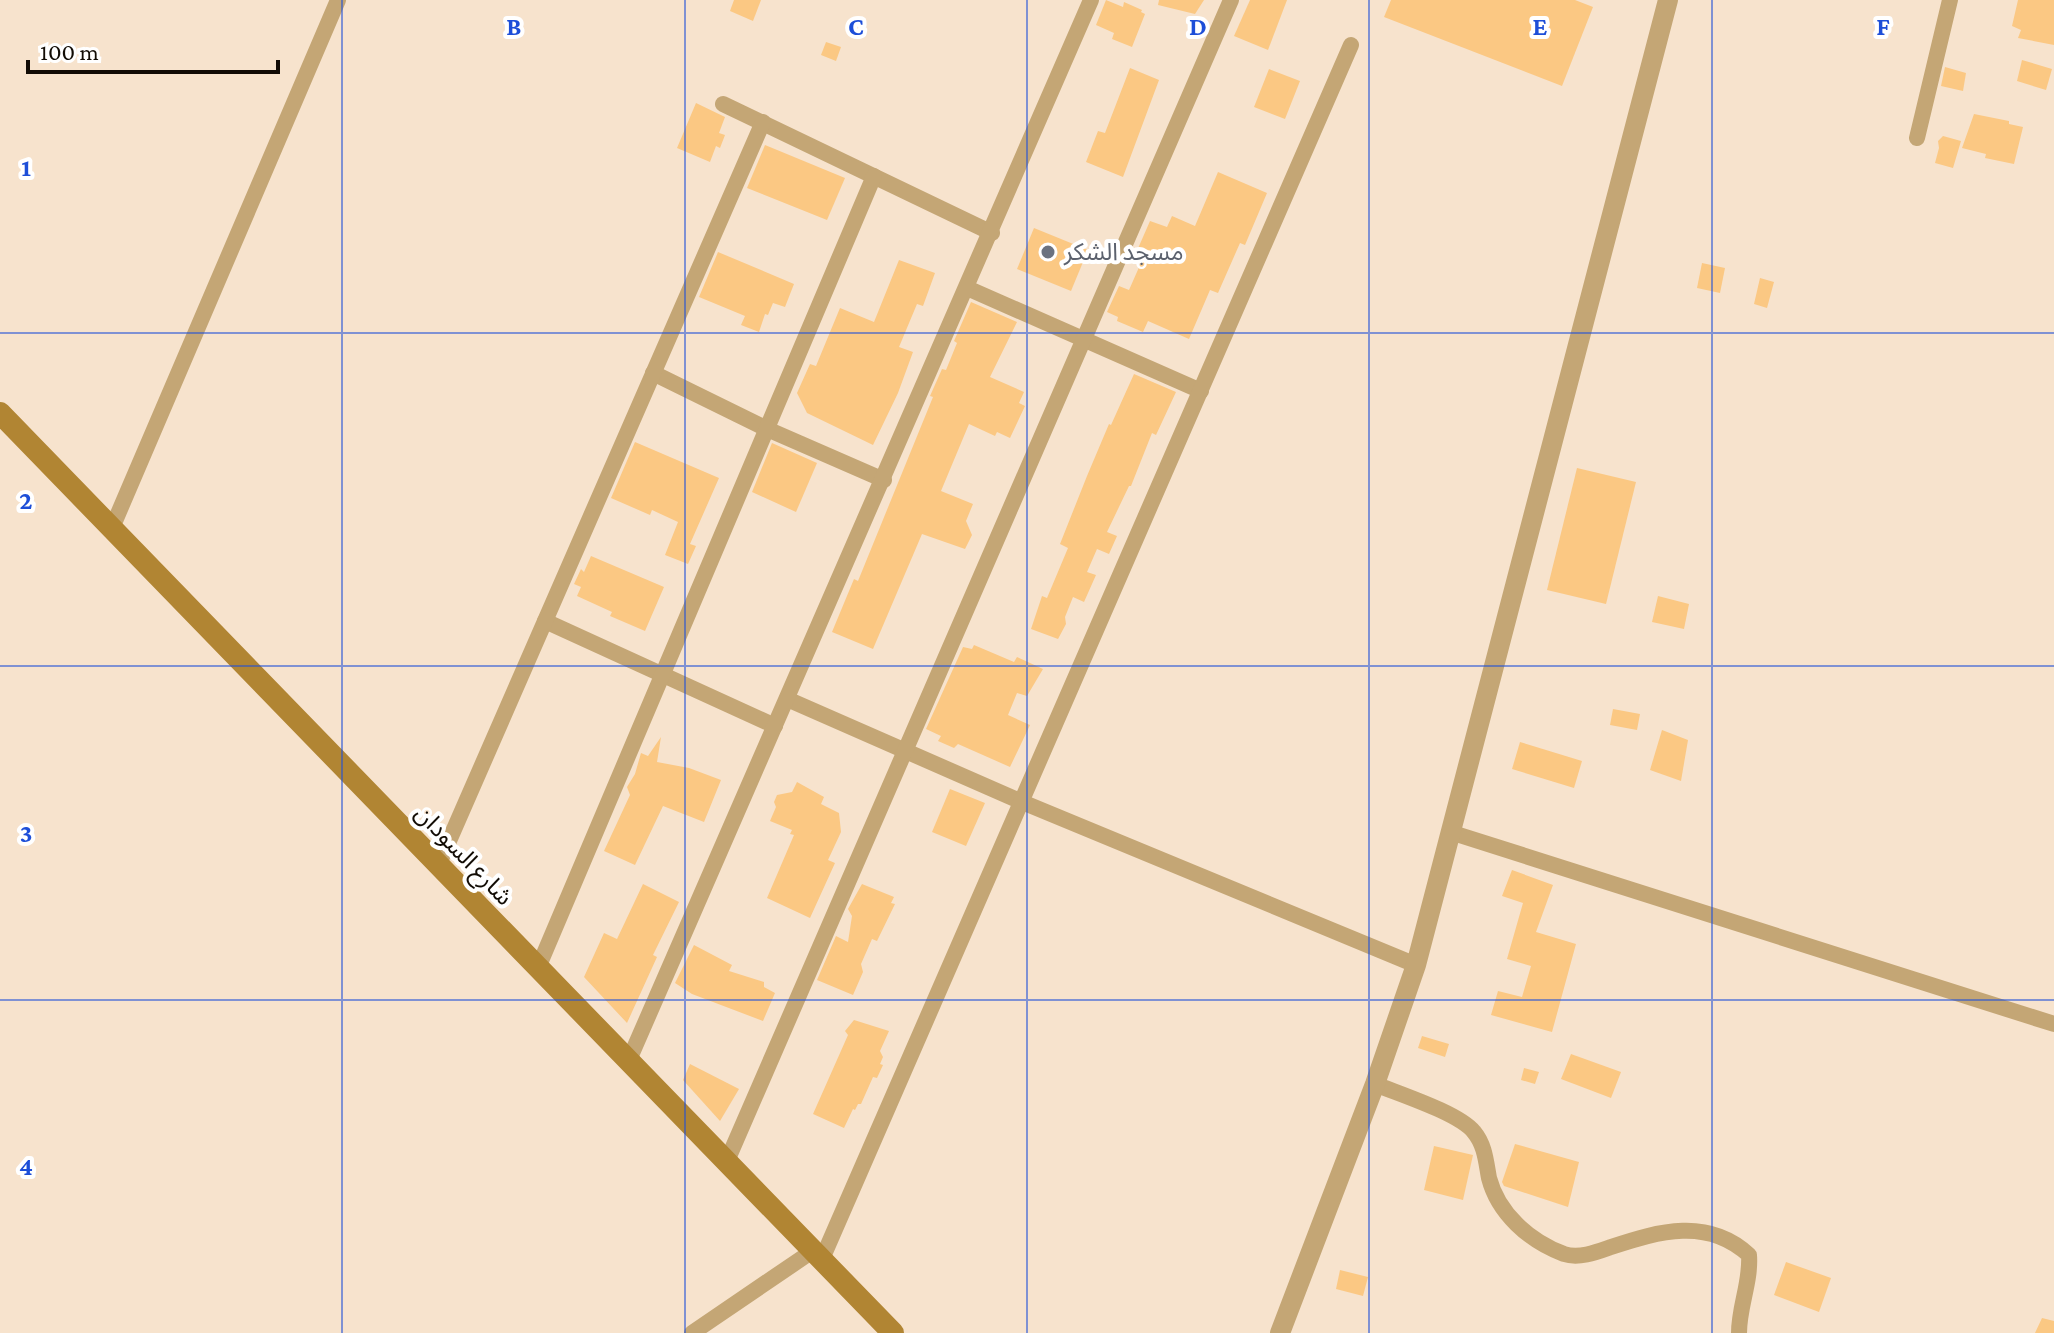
<svg xmlns="http://www.w3.org/2000/svg" width="2054" height="1333" font-family="'Crimson Pro','Noto Sans Arabic',serif">
<style>
.building{fill:#fbc883}
.lines{fill:none;stroke-linecap:round;stroke-linejoin:round}
.minor{stroke:#c4a675;stroke-width:16}
.tertiary{stroke:#c4a675;stroke-width:20}
.secondary{stroke:#b18533;stroke-width:22}
.grid{fill:none;stroke:#1d4ed8;stroke-width:2;stroke-opacity:0.55}
.worship-dot{fill:#6b7280;stroke:#fff;stroke-width:3}
.labels{text-anchor:middle;stroke-width:8;stroke-linejoin:round;paint-order:stroke}
.worship-label{font-size:24px;fill:#5b616d;stroke:#fff;text-anchor:start}
.street-label{font-size:24px;fill:#120c05;stroke:#fff}
.grid-label{font-size:26px;text-anchor:middle;font-weight:bold;fill:#1d4ed8;stroke:#fff;stroke-width:8;stroke-linejoin:round;paint-order:stroke}
</style>
<rect width="100%" height="100%" fill="#f7e3cd"/>
<g class="building">
<path d="M734,0H761L753,21L730,11Z"/>
<path d="M1106,0L1123,7L1124,2L1142,10L1141,12L1145,14L1132,47L1112,39L1114,33L1096,25Z"/>
<path d="M1159,0H1204L1195,14L1158,5Z"/>
<path d="M1250,0H1287L1268,50L1234,36Z"/>
<path d="M1391,0H1575L1593,7L1562,86L1384,17Z"/>
<path d="M2018,0H2054V45L2018,38L2021,30L2012,26Z"/>
<path d="M826,42L841,47L836,61L821,55Z"/>
<path d="M2022,60L2052,69L2046,90L2017,81Z"/>
<path d="M1945,67L1966,73L1963,91L1941,86Z"/>
<path d="M1130,68L1159,80L1123,177L1086,162L1098,131L1105,133Z"/>
<path d="M1269,69L1300,81L1285,119L1254,107Z"/>
<path d="M696,103L725,117L719,133L725,135L720,148L716,146L710,162L677,148Z"/>
<path d="M1974,114L2009,121V124L2023,127L2014,164L1985,158L1986,154L1962,148Z"/>
<path d="M1943,136L1961,141L1953,168L1935,163L1939,148L1938,141Z"/>
<path d="M765,145L845,178L827,220L747,188Z"/>
<path d="M1218,172L1267,193L1245,245L1240,243L1218,293L1210,290L1189,339L1148,321L1143,332L1117,321L1118,317L1107,312L1119,286L1129,290L1144,256L1136,253L1150,221L1167,227L1172,216L1195,226Z"/>
<path d="M1034,228L1088,250L1071,291L1017,269Z"/>
<path d="M718,252L794,284L785,307L773,303L768,315L765,314L759,332L741,325L745,316L699,297Z"/>
<path d="M899,260L935,273L923,306L917,304L899,347L913,352L898,393L873,445L807,413L797,393L810,364L816,366L840,308L874,322Z"/>
<path d="M1702,263L1725,268L1720,293L1697,288Z"/>
<path d="M1760,278L1774,282L1767,308L1754,304Z"/>
<path d="M971,302L1017,322L990,377L1024,392L1019,403L1025,406L1010,438L997,432L995,436L969,424L941,491L973,504L966,521L972,535L965,549L922,534L873,649L832,632L854,579L858,581L933,397L930,396L942,369L946,370L957,343L954,341Z"/>
<path d="M1134,374L1176,392L1156,435L1152,433L1131,486H1129L1107,532L1117,536L1109,554L1097,549L1087,572L1096,575L1084,602L1073,597L1065,617L1066,624L1058,639L1031,629L1042,596L1047,598L1068,548L1060,544L1087,476L1109,424L1111,425Z"/>
<path d="M635,442L719,478L690,544L696,546L688,564L665,555L678,522L652,510L650,515L611,498Z"/>
<path d="M772,443L817,463L796,512L752,492Z"/>
<path d="M1577,468L1636,482L1606,604L1547,590Z"/>
<path d="M591,556L664,587L645,631L610,616L612,612L577,596L581,587L574,584L581,569L584,572Z"/>
<path d="M1658,596L1689,604L1684,629L1652,622Z"/>
<path d="M974,645L1014,662L1017,657L1043,669L1027,696L1017,693L1008,715L1030,725L1010,767L958,744L954,748L938,741L941,736L926,729L963,647L972,649Z"/>
<path d="M1613,709L1640,714L1637,730L1610,725Z"/>
<path d="M1662,730L1688,740L1681,781L1650,770Z"/>
<path d="M661,737L657,762L689,768L721,780L704,822L663,806L635,865L604,851L630,795L627,787L635,774L641,753L648,756Z"/>
<path d="M1520,742L1582,761L1574,788L1512,769Z"/>
<path d="M797,782L824,797L821,804L839,813L841,832L828,860L835,863L810,918L767,898L794,835L790,834L792,830L770,821L776,807L774,802L777,795L792,792Z"/>
<path d="M950,789L985,803L966,846L932,832Z"/>
<path d="M1512,870L1553,885L1536,932L1576,944L1552,1032L1491,1015L1498,991L1522,997L1531,966L1507,959L1523,903L1502,896Z"/>
<path d="M643,884L679,902L653,955L657,957L627,1023L584,977L604,933L617,939Z"/>
<path d="M862,884L894,897L891,903L895,904L877,941L872,939L861,964L863,972L853,995L817,980L836,936L848,942L852,916L848,909Z"/>
<path d="M694,945L732,965L729,971L764,982V987L775,993L763,1021L692,994L675,983Z"/>
<path d="M854,1020L889,1031L880,1051L883,1057L880,1064L883,1065L877,1078L873,1077L861,1104H858L855,1110L853,1109L844,1128L813,1114L848,1035L845,1031Z"/>
<path d="M1422,1036L1449,1044L1445,1057L1418,1048Z"/>
<path d="M1571,1054L1621,1072L1611,1098L1561,1079Z"/>
<path d="M690,1064L739,1089L720,1121L683,1080Z"/>
<path d="M1524,1068L1539,1072L1535,1084L1521,1080Z"/>
<path d="M1515,1144L1579,1162L1568,1207L1504,1186L1502,1182Z"/>
<path d="M1434,1146L1473,1155L1463,1200L1424,1190Z"/>
<path d="M1786,1262L1831,1278L1819,1312L1774,1295Z"/>
<path d="M1340,1270L1368,1277L1363,1296L1336,1289Z"/>
<path d="M2042,1318L2054,1321V1333H2035Z"/>
</g>
<g class="lines">
<g class="minor">
<path d="M723,104L992,233"/>
<path d="M1917,138L1950,0"/>
<path d="M967,288L1201,391"/>
<path d="M653,373L767,429L884,480"/>
<path d="M112,528L338,0"/>
<path d="M545,621L775,726"/>
<path d="M787,699L1022,802L1416,965"/>
<path d="M1453,833L2054,1024"/>
<path d="M438,866L763,122"/>
<path d="M538,968L874,176"/>
<path d="M629,1060L1091,0"/>
<path d="M1375,1084C1399,1094 1459,1113 1474,1132C1485,1145 1486,1162 1489,1178C1498,1213 1529,1241 1564,1254C1579,1259 1597,1252 1611,1247C1659,1231 1708,1217 1749,1255C1751,1282 1739,1306 1739,1333"/>
<path d="M727,1161L1231,0"/>
<path d="M822,1259L1351,45"/>
<path d="M692,1333L814,1250"/>
</g>
<path class="tertiary" d="M1280,1333L1375,1084L1416,965L1668,0"/>
<path class="secondary" d="M0,413L893,1333"/>
</g>
<path class="grid" d="M342,0V1333M685,0V1333M1027,0V1333M1369,0V1333M1712,0V1333M0,333H2054M0,666H2054M0,1000H2054"/>
<circle class="worship-dot" cx="1048" cy="252" r="8"/>
<g class="labels">
<g class="worship-label">
<text x="1064" y="260">مسجد الشكر</text>
</g>
<g class="street-label">
<text transform="translate(464 855) rotate(46)" y="8">شارع السودان</text>
</g>
</g>
<g class="grid-label">
<text x="514" y="35">B</text>
<text x="856" y="35">C</text>
<text x="1198" y="35">D</text>
<text x="1540" y="35">E</text>
<text x="1883" y="35">F</text>
<text x="26" y="176">1</text>
<text x="26" y="509">2</text>
<text x="26" y="842">3</text>
<text x="26" y="1175">4</text>
</g>
<path d="M28 60v12h250v-12" fill="none" stroke="#120c05" stroke-width="4"/>
<text x="40" y="60" font-size="24" fill="#120c05" stroke="#ffffff" stroke-width="6" paint-order="stroke">100 m</text>
</svg>
